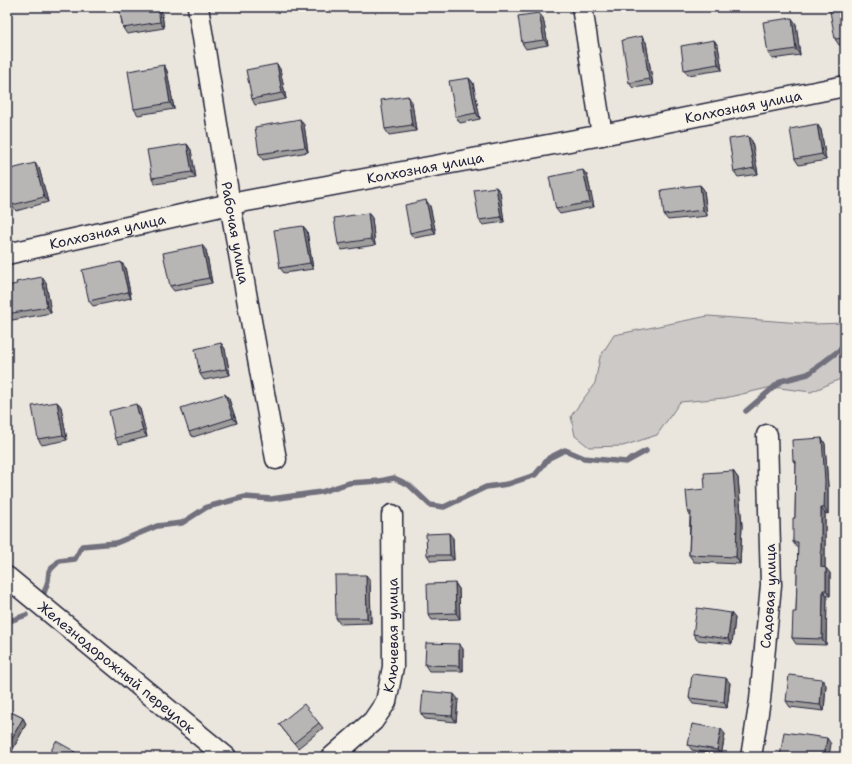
<svg xmlns="http://www.w3.org/2000/svg" width="852" height="764" font-family="'Shantell Sans',sans-serif">
<style>
.green{fill:#cdc9c6;stroke:#787680}
.lines{fill:none;stroke-linecap:round;stroke-linejoin:round}
.stream{stroke:#716f7b;stroke-width:5.5}
.street-casing{stroke:#22223b;stroke-width:23}
.street{stroke:#f7f3e8;stroke-width:20}
.wall{fill:#9e9d9c;stroke:#22223b}
.shaded-wall{fill:#817f7f;stroke:#22223b}
.building{fill:#b8b6b5;stroke:#22223b}
.labels{text-anchor:middle;stroke-width:3;stroke-linejoin:round;paint-order:stroke}
.street-label{font-size:14px;fill:#22223b;stroke:#f7f3e8}
</style>
<rect width="100%" height="100%" fill="#eae6de"/>
<filter id="ink" filterUnits="userSpaceOnUse"><feTurbulence type="fractalNoise" baseFrequency=".025" numOctaves="2"/><feDisplacementMap in="SourceGraphic" scale="8" xChannelSelector="R" yChannelSelector="G"/><feConvolveMatrix kernelMatrix="1 2 1 2 8 2 1 2 1" color-interpolation-filters="sRGB"/></filter>
<g filter="url(#ink)">
<path class="green" d="M708,316L814,324L845,323V377L811,392L772,387L725,398L680,402L657,435L623,446L589,447L575,436L571,416L595,383L600,357L614,335Z"/>
<g class="lines">
<g class="stream">
<path d="M746,411L781,381L808,374L845,346"/>
<path d="M44,593L48,581L49,571L59,561L75,559L82,546L116,543L157,526L182,523L207,507L245,497L271,499L321,492L349,483L380,481L394,478L409,485L430,505L444,507L486,487L508,484L535,475L549,458L565,450L584,458L626,462L646,451"/>
<path d="M7,622L26,615"/>
</g>
<defs>
<g id="street">
<path id="s1" d="M198,7L230,204L276,459"/>
<path d="M582,7L602,135"/>
<path id="s2" d="M7,254L230,204L602,135L845,86"/>
<path id="s3" d="M7,577L226,757"/>
<path id="s4" d="M332,757L373,721L386,702L393,667L392,515"/>
<path id="s5" d="M751,757L760,700L771,585L767,435"/>
</g>
</defs>
<use href="#street" class="street-casing"/>
<use href="#street" class="street"/>
</g>
<g class="wall">
<path d="M119,7H161L164,28L127,34L123,28Z"/>
<path d="M237,7H261L240,11Z"/>
<path d="M845,8V44L839,45L835,39Z"/>
<path d="M543,18L548,45L526,49L522,43Z"/>
<path d="M796,24L800,55L772,59L768,53Z"/>
<path d="M714,40L718,46L722,70L688,75L684,70Z"/>
<path d="M646,42L653,85L633,88L629,83Z"/>
<path d="M164,65L167,71L174,109L138,115L134,109Z"/>
<path d="M280,69L286,99L255,105L252,99Z"/>
<path d="M469,78L473,83L480,119L460,123L456,117Z"/>
<path d="M408,96L412,102L416,131L389,135L385,129Z"/>
<path d="M817,124L821,130L826,160L799,165L795,159Z"/>
<path d="M304,125L308,152L263,160L259,154Z"/>
<path d="M752,141L758,174L738,177L734,172Z"/>
<path d="M187,144L191,150L196,178L155,184L152,178Z"/>
<path d="M39,168L48,202L16,211L12,205Z"/>
<path d="M587,175L594,207L560,214L556,209Z"/>
<path d="M700,185L704,190L707,216L668,220L664,215Z"/>
<path d="M496,187L500,192L504,222L483,225L479,220Z"/>
<path d="M430,206L436,234L414,238L410,233Z"/>
<path d="M368,213L372,218L375,245L342,250L338,244Z"/>
<path d="M303,226L307,231L313,269L284,273L280,268Z"/>
<path d="M206,250L212,283L174,291L170,286Z"/>
<path d="M121,262L125,267L131,298L93,306L89,301Z"/>
<path d="M46,283L51,313L7,321V286Z"/>
<path d="M221,343L225,349L230,375L204,380L200,374Z"/>
<path d="M7,384L8,385L11,423L7,424Z"/>
<path d="M225,394L229,399L237,423L193,437L189,432Z"/>
<path d="M57,402L61,407L67,440L42,445L38,439Z"/>
<path d="M140,409L147,437L119,444L115,438Z"/>
<path d="M822,438L825,444L828,486V514L825,513V568L830,573V596H827L826,645L796,644L792,638L796,612L798,548H797L793,542L795,518L796,464L793,461Z"/>
<path d="M733,471L738,478L742,526L740,564L694,562L689,555L690,515L688,512L705,489Z"/>
<path d="M453,538L454,560L431,561L427,555Z"/>
<path d="M370,580L371,623L340,624L336,618Z"/>
<path d="M455,583L459,589L460,619L432,620L428,614Z"/>
<path d="M735,618L732,644L697,640L693,634Z"/>
<path d="M459,644L463,649V671H429L425,665Z"/>
<path d="M730,683L727,708L693,704L689,698Z"/>
<path d="M826,685L824,711L790,707L786,701Z"/>
<path d="M458,699L456,722L425,719L421,714Z"/>
<path d="M7,710L23,718L26,724L12,751L7,748Z"/>
<path d="M319,723L323,728L298,748L279,724Z"/>
<path d="M725,734L721,756L692,750L688,745Z"/>
</g>
<g class="shaded-wall">
<path d="M158,7H161L164,28L160,22Z"/>
<path d="M539,13L543,18L548,45L544,40Z"/>
<path d="M792,18L796,24L800,55L796,49Z"/>
<path d="M642,36L646,42L653,85L649,79Z"/>
<path d="M714,40L718,46L722,70L718,64Z"/>
<path d="M277,64L280,69L286,99L282,93Z"/>
<path d="M164,65L167,71L174,109L170,103Z"/>
<path d="M469,78L473,83L480,119L476,113Z"/>
<path d="M408,96L412,102L416,131L412,125Z"/>
<path d="M300,119L304,125L308,152L305,147Z"/>
<path d="M817,124L821,130L826,160L822,154Z"/>
<path d="M748,136L752,141L758,174L754,168Z"/>
<path d="M187,144L191,150L196,178L192,172Z"/>
<path d="M35,163L39,168L48,202L44,197Z"/>
<path d="M583,170L587,175L594,207L590,202Z"/>
<path d="M700,185L704,190L707,216L703,210Z"/>
<path d="M496,187L500,192L504,222L501,217Z"/>
<path d="M426,200L430,206L436,234L432,228Z"/>
<path d="M368,213L372,218L375,245L371,239Z"/>
<path d="M303,226L307,231L313,269L310,263Z"/>
<path d="M202,245L206,250L212,283L209,278Z"/>
<path d="M121,262L125,267L131,298L128,292Z"/>
<path d="M42,277L46,283L51,313L47,307Z"/>
<path d="M221,343L225,349L230,375L226,369Z"/>
<path d="M7,384L8,385L11,423L8,418Z"/>
<path d="M225,394L229,399L237,423L233,418Z"/>
<path d="M57,402L61,407L67,440L63,435Z"/>
<path d="M136,404L140,409L147,437L143,431Z"/>
<path d="M822,438L825,444L828,486V514L824,508Z"/>
<path d="M733,471L738,478L742,526L740,564L736,557Z"/>
<path d="M821,508L825,513V573L821,567Z"/>
<path d="M449,533L453,538L454,560L450,555Z"/>
<path d="M826,568L830,573V596L826,590Z"/>
<path d="M366,575L370,580L371,623L367,618Z"/>
<path d="M455,583L459,589L460,619L456,613Z"/>
<path d="M823,590L827,596L826,645L822,639Z"/>
<path d="M731,613L735,618L732,644L728,639Z"/>
<path d="M459,644L463,649V671L459,666Z"/>
<path d="M726,678L730,683L727,708L724,702Z"/>
<path d="M822,679L826,685L824,711L820,705Z"/>
<path d="M454,694L458,699L456,722L452,716Z"/>
<path d="M23,718L26,724L12,751L8,745Z"/>
<path d="M721,729L725,734L721,756L717,750Z"/>
<path d="M827,738L831,744L829,757H824Z"/>
<path d="M74,751L78,756V757H71Z"/>
</g>
<g class="building">
<path d="M119,7H158L160,22L123,28Z"/>
<path d="M845,8V38L835,39L830,11Z"/>
<path d="M539,13L544,40L522,43L518,16Z"/>
<path d="M792,18L796,49L768,53L763,22Z"/>
<path d="M642,36L649,79L629,83L622,40Z"/>
<path d="M714,40L718,64L684,70L681,46Z"/>
<path d="M277,64L282,93L252,99L246,70Z"/>
<path d="M164,65L170,103L134,109L128,71Z"/>
<path d="M469,78L476,113L456,117L449,81Z"/>
<path d="M408,96L412,125L385,129L381,100Z"/>
<path d="M300,119L305,147L259,154L255,127Z"/>
<path d="M817,124L822,154L795,159L790,129Z"/>
<path d="M748,136L754,168L734,172L729,139Z"/>
<path d="M187,144L192,172L152,178L147,150Z"/>
<path d="M35,163L44,197L12,205L7,184V170Z"/>
<path d="M583,170L590,202L556,209L549,177Z"/>
<path d="M700,185L703,210L664,215L661,190Z"/>
<path d="M496,187L501,217L479,220L474,190Z"/>
<path d="M426,200L432,228L410,233L405,205Z"/>
<path d="M368,213L371,239L338,244L334,218Z"/>
<path d="M303,226L310,263L280,268L274,230Z"/>
<path d="M202,245L209,278L170,286L163,253Z"/>
<path d="M121,262L128,292L89,301L82,270Z"/>
<path d="M42,277L47,307L7,314V286L17,284L16,282Z"/>
<path d="M221,343L226,369L200,374L195,349Z"/>
<path d="M225,394L233,418L189,432L181,408Z"/>
<path d="M57,402L63,435L38,439L32,406Z"/>
<path d="M136,404L143,431L115,438L109,411Z"/>
<path d="M822,438L825,481L824,508H821V567L826,568V590H823L822,639L792,638L793,612H796L798,542H793V518H795L796,461H793L792,440Z"/>
<path d="M733,471L737,519L736,557L689,555L691,512H688L686,491L705,489L704,473Z"/>
<path d="M449,533L450,555H427L426,534Z"/>
<path d="M335,575H366L367,618H336Z"/>
<path d="M455,583L456,613L428,614L427,584Z"/>
<path d="M697,608L731,613L728,639L693,634Z"/>
<path d="M426,643L459,644V666L425,665Z"/>
<path d="M692,674L726,678L724,702L689,698Z"/>
<path d="M789,675L822,679L820,705L786,701Z"/>
<path d="M423,691L454,694L452,716L421,714Z"/>
<path d="M304,704L319,723L294,743L279,724Z"/>
<path d="M7,710L23,718L8,745H7Z"/>
<path d="M692,724L721,729L717,750L688,745Z"/>
<path d="M784,732L827,738L824,757H780Z"/>
<path d="M56,741L74,751L71,757H48Z"/>
</g>
</g>
<g class="labels">
<g class="street-label">
<text dy="5" stroke="none"><textPath href="#s2" startOffset="751">Колхозная улица</textPath></text>
<text dy="5" stroke="none"><textPath href="#s2" startOffset="427">Колхозная улица</textPath></text>
<text dy="5" stroke="none"><textPath href="#s2" startOffset="103">Колхозная улица</textPath></text>
<text dy="5" stroke="none"><textPath href="#s1" startOffset="229">Рабочая улица</textPath></text>
<text dy="5" stroke="none"><textPath href="#s5" startOffset="162">Садовая улица</textPath></text>
<text dy="5" stroke="none"><textPath href="#s4" startOffset="145">Ключевая улица</textPath></text>
<text dy="5" stroke="none"><textPath href="#s3" startOffset="142">Железнодорожный переулок</textPath></text>
</g>
</g>
<rect width="852" height="764" fill="none" stroke="#f7f3e8" stroke-width="24"/>
<rect x="12" y="12" width="828" height="740" fill="none" stroke="#22223b" stroke-width="1.5" filter="url(#ink)"/>
</svg>
